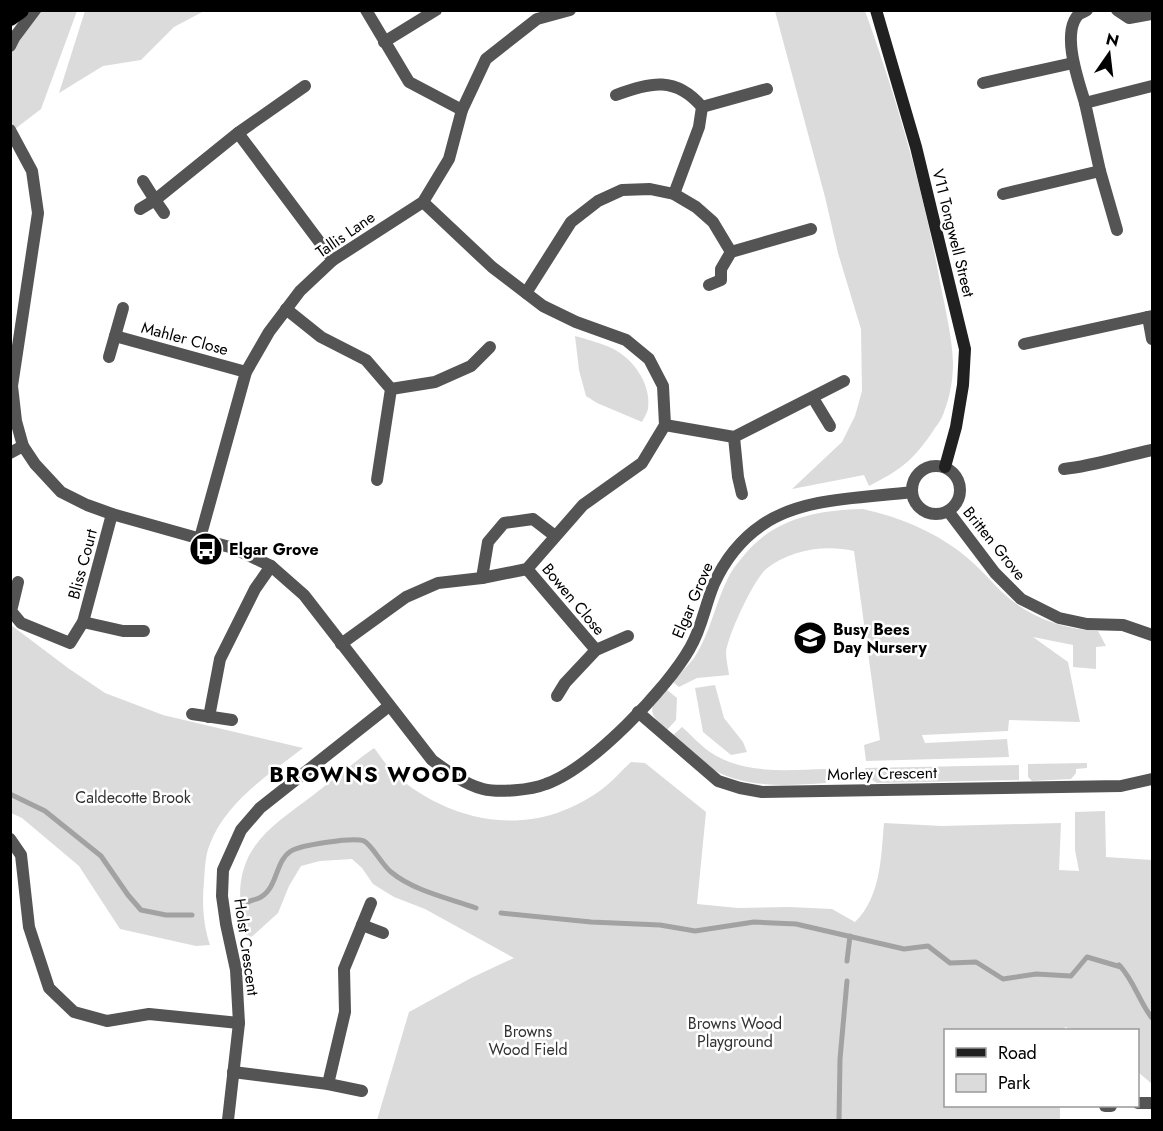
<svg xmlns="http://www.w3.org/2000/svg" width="1163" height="1131" font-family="Jost,sans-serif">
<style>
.green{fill:#dbdbdb}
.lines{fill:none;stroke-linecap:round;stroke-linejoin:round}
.stream{stroke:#a2a2a2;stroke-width:5}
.highway-casing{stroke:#dbdbdb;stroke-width:20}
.street{stroke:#545454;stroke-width:12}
.secondary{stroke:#212121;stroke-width:12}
.highway{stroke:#000;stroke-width:18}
.labels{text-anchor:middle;stroke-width:5;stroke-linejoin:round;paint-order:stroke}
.street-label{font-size:16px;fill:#000;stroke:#fff}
.poi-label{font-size:16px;font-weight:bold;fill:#000;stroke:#fff;text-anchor:start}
.park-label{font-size:16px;fill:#323232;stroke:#fff}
.district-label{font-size:22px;font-weight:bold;letter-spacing:1.5px;fill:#000;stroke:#fff}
</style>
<rect width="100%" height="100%" fill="#fff"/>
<g class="green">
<path d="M41,11H77L41,109L15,129L11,120L10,51L30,20Z"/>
<path d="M85,11V10L204,11L174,27L141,60L103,66L59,93Z"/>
<path d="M775,11H865C896,96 924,193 940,282C945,308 952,336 953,363C953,380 950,396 944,412C942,419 937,425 933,431C913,461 900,470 869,486L864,475L792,489L842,442L855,416L862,391L861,329L838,253L825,197Z"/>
<path d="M575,336C586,339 597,342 607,346C631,355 652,383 648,409C647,413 644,418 642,422L597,403L586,396L579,370Z"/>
<path d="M863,509C898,517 929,529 959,551C975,563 988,578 1002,592C1028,617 1062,629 1098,631L1106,646L1096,647V669L1073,667V645L1033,637L1068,662L1080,722L1009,720L1008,731L922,735L925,743L1007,739L1009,757L866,761L864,745L880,740L854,551C825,544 789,550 766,569C753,581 728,635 726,652C726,659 728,668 729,675L697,678L679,687L673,682C679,674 688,666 694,658C710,634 715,604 728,578C731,571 736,565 741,559C771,519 816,510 863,509Z"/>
<path d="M11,625L68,668L105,693L163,715L303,748C268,775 226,802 210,844C205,855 205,869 204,881C202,903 203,924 210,945L196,946L120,929L79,866L22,818L11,813Z"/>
<path d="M715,685L724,718L743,742L747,752L731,755L703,732L695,688Z"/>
<path d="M666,689L677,698L676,720L666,731C648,711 647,709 666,689Z"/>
<path d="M682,727C691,735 700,745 710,752C744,775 787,770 826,769V783C784,786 740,789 704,764C693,756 683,745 672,736Z"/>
<path d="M374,748C382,758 390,771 400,779C461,827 536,837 601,790C612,782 621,771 631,762L645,763L706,812L697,904L738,908L789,907L832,909L855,922C881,897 881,857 884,823L942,826L1061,823L1059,870L1079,871L1075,850V812L1105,811L1106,857L1152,860V1084L1138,1072V1030H1074L1065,1027L1064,1030H946V1106H1060V1120H377L409,1012L471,978L514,958L425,909L394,897L373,884L362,868L352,859L320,861L301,866L289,886L278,913L247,941C242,917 236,892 244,868C254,835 286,816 312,796C333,780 353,763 374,748Z"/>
<path d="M1087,763V768L1076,769V773L1071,779L1032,781L1028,777V764Z"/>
<path d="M1019,765V780L877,783L866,776L865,768Z"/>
</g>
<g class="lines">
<g class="stream">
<path d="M10,794L45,811L101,856L128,895L141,910L166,915H192"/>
<path d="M248,902C252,900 258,899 261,897C278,887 275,861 291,851C301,845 353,837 364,841C372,845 382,865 391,872C414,891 448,898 476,908"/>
<path d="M501,913L591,922L660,925L695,931L754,922L796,924L904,949L928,946L950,963L976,962L1003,979L1036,974L1071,976L1087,957L1121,967L1119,965C1134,980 1139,1002 1152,1018"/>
<path d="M847,961L850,936"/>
<path d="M839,1120L840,1059L847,981"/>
</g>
<defs>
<path id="highway" d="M10,17L20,10"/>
</defs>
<use href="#highway" class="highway-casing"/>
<g class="street">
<path d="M366,10L409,82L462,110"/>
<path d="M1117,10L1129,18L1151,14"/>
<path d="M384,42L436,10"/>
<path d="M10,46L14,38L35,10"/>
<path d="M983,83L1073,63"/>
<path d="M616,95C650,82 676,76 702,107L699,127L674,194"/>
<path d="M1085,103C1079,82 1061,34 1078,15C1080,13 1084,12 1087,10"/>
<path d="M702,107L767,89"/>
<path d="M10,130L32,171L38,213L12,386L16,421L23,446L35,464L61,492L87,505L112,514L233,548L271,566L304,595L432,760C447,771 464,784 483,789C499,793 531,790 546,784C591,768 667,689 690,648C702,628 705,605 714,584C724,561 741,539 762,525C802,497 865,498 912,492"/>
<path d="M238,133L333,260"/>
<path d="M143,181L155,200L238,133L305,86"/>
<path d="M1003,194L1100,171"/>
<path d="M140,209L155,200L164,213"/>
<path d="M1117,230L1100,171L1085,103L1152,86"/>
<path d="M709,285L721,280V269L731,252L811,229"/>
<path d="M526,293L571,222L598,201L622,190L650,189L674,194L696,207L713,222L731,252"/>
<path d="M286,309L321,337L366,360L391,389L377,480"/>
<path d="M1148,317L1152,339"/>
<path d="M115,336L246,372"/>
<path d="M1024,344L1152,316"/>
<path d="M109,357L123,308"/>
<path d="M391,389L435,382L471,366L490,347"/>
<path d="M813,398L830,426"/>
<path d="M665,425L734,437L844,381"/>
<path d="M734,437L738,477L742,494"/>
<path d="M10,453L23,446"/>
<circle cx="936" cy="490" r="24"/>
<path d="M1064,469C1094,466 1123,456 1152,450"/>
<path d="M948,511L995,573L1021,599L1059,618L1087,624L1123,625L1152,635"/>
<path d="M200,538L246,372L269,332L300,291L333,260L423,202L449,159L462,110L486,59L537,19L570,10"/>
<path d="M527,569L596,650"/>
<path d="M482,578L488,542L504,523L533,519L555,536"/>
<path d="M18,582L11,611L21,623L70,643L83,622L112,514"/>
<path d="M83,622L123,631H144"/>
<path d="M341,644L406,597L438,583L482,578L527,569L583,505L642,463L665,425L663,386L649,359L626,340L576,322L543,306L492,267L423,202"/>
<path d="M557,696L565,683L596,650L628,636"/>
<path d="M638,712L718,781L740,788L762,792L1121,786L1152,779"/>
<path d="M192,714L232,720"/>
<path d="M209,717L220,659L255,589L271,566"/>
<path d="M10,839L21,855L29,927L49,988L74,1012L107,1021L149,1014L239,1023"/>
<path d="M362,925L383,933"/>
<path d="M233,1072L328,1084L362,1091"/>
<path d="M328,1084L345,1012L344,969L371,903"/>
<path d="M1138,1103H1152"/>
<path d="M1105,1106H1111"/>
<path d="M228,1120L239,1023L236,970L226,924L222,896L223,870L241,830L260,808L389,706"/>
</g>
<path class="secondary" d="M876,10L916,147L965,349L963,385L956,427L945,467"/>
<use href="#highway" class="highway"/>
</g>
<defs>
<symbol id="bus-disc" viewBox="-11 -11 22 22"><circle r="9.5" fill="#000" stroke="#fff"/><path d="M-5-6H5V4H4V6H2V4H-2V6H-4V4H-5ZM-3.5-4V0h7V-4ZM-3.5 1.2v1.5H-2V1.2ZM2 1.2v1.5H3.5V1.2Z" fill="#fff"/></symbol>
<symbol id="school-disc" viewBox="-11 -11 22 22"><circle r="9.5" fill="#000" stroke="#fff"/><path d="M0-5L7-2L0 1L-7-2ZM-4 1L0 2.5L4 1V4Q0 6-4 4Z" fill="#fff"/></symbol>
</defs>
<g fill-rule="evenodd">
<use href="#bus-disc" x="187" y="530" width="38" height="38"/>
<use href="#school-disc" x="791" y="619" width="38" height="38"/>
</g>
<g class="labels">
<g class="street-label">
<text transform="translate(954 233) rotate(76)" y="6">V11 Tongwell Street</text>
<text transform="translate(345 234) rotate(-35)" y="6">Tallis Lane</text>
<text transform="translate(185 338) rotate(15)" y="6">Mahler Close</text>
<text transform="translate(995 543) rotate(51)" y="6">Britten Grove</text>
<text transform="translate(82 564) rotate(-75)" y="6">Bliss Court</text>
<text transform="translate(574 599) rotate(50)" y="6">Bowen Close</text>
<text transform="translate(692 600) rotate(-67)" y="6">Elgar Grove</text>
<text transform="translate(882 773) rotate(-1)" y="6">Morley Crescent</text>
<text transform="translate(247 947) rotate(82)" y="6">Holst Crescent</text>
</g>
<g class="poi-label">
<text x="229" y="555">Elgar Grove</text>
<text x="833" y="635">Busy Bees<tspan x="833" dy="18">Day Nursery</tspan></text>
</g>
<g class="park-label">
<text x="133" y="803">Caldecotte Brook</text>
<text x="735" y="1029">Browns Wood<tspan x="735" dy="18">Playground</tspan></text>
<text x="528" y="1037">Browns<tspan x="528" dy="18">Wood Field</tspan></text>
</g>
<g class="district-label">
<text x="369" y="782">BROWNS WOOD</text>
</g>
</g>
<rect width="1163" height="1131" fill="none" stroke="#000000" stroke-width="24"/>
<rect x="944" y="1029" width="195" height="78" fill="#ffffff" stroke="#999999" stroke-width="1.5"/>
<rect x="956" y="1048" width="30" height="9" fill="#212121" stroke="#999999" stroke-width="1.5"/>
<text x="998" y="1059" font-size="18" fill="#000000">Road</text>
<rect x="956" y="1074" width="30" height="18" fill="#dbdbdb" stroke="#999999" stroke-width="1.5"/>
<text x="998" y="1089" font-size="18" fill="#000000">Park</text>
<g transform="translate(1109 54) rotate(14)" stroke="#ffffff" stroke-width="4.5" paint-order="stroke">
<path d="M0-4.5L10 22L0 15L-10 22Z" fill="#000000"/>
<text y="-9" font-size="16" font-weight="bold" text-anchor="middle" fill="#000000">N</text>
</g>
</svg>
